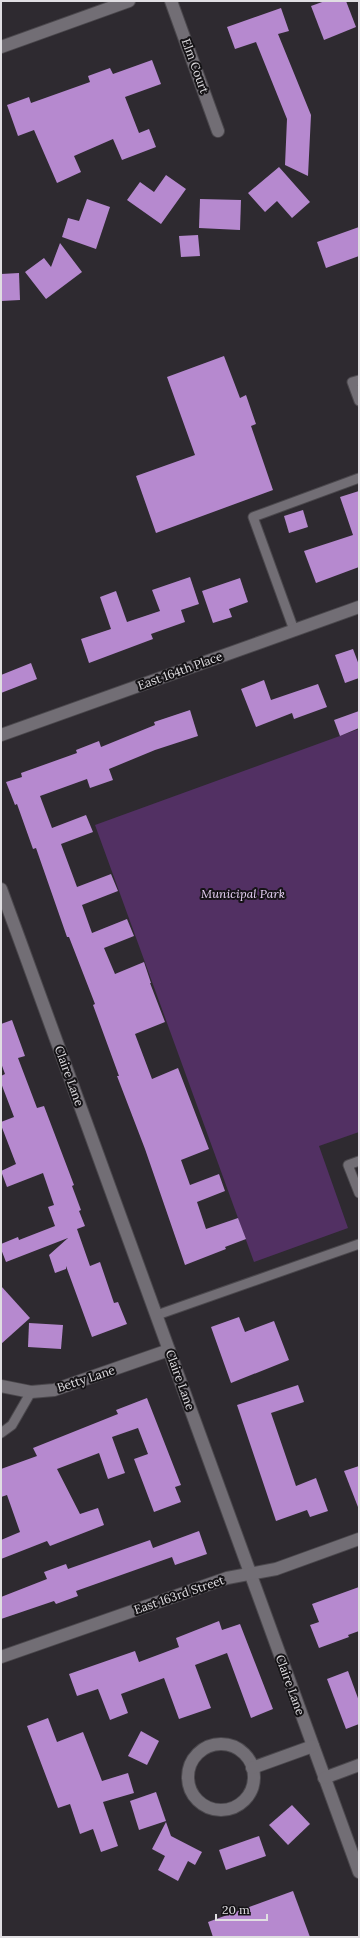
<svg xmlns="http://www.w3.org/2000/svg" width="360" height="1938" font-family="Lora,serif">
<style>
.green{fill:#523063}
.building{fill:#b689cf}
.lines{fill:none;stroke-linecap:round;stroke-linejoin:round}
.lane-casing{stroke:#4b484d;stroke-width:11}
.street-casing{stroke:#4b484d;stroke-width:14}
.lane{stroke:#726e75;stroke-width:9}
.street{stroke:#726e75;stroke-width:12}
.labels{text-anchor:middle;stroke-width:4;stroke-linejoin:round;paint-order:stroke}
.street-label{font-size:12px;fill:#e0dee2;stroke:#151316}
.park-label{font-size:12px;font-style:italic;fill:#e9d2f7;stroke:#151316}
</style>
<rect width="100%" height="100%" fill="#2e2a30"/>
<path class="green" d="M359,729V1132L319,1146L348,1228L254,1262L95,825Z"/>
<g class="building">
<path d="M325,1H346L356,27L324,40L311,6Z"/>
<path d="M281,8L289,31L278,34L311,115L308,176L285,165L287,119L256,42L235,49L227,27Z"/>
<path d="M152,60L161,84L125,97L139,133L149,129L156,147L122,160L113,139L74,156L81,172L57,183L34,130L18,136L7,105L29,97L31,103L90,82L88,76L110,68L113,74Z"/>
<path d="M279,167L310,202L292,218L277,201L265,212L248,193Z"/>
<path d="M166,175L186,189L161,224L127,200L140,182L154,192Z"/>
<path d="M87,199L110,207L96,249L62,237L68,218L79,221Z"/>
<path d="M200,199L241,200L240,230L199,228Z"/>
<path d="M359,227V256L326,268L317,242Z"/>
<path d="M198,235L200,256L181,257L179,236Z"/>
<path d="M60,243L82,272L46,299L25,272L44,258L51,267Z"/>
<path d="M19,273L20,300L1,301V274Z"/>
<path d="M224,356L240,398L246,395L256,424L251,426L273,490L156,533L136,476L195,455L167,377Z"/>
<path d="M359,491V567L316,583L304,551L353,535L340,497Z"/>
<path d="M303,510L308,527L289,533L284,516Z"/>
<path d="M190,577L199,604L181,610L185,622L151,634L153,639L89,663L81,639L111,629L100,597L116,591L127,622L160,611L152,590Z"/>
<path d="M240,578L248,602L229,609L232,617L213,623L202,591Z"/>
<path d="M353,649L359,665V678L345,683L335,655Z"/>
<path d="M31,663L37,679L1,693V675Z"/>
<path d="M264,680L271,700L318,684L327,707L294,719L292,713L256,727L241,689Z"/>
<path d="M190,710L198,736L155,750L109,769L113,780L90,788L87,779L40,796L52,828L86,815L93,832L61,844L77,887L111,874L118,891L82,905L92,933L127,919L134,936L104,948L115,974L144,962L151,983H150L165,1022L135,1034L152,1079L178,1068L209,1149L181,1160L190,1185L219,1174L225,1191L197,1202L206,1229L238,1218L246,1239L225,1247L226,1249L185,1265L145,1149L117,1076H119L93,1005L95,1004L69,937H67L36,848L33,849L17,804L15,805L6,782L22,777L21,773L77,753L76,750L99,741L101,747L155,725L154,722Z"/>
<path d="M359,711V728L340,736L334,720Z"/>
<path d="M12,1020L25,1056L18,1058L37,1108L44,1106L74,1185L72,1186L81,1210L79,1211L85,1226L77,1229L90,1266L100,1262L114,1303L118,1302L127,1324L92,1337L66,1266V1269L55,1273L49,1255L68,1238L6,1262L1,1249V1244L18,1237L19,1240L55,1226L48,1207L54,1205L43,1173L7,1187L1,1171L16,1164L1,1125V1122L14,1117L1,1083V1076L5,1074L1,1063V1024Z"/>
<path d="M1,1286L30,1318L1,1344Z"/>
<path d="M239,1317L245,1332L274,1321L289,1360L231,1383L211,1327Z"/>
<path d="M29,1323L63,1325L61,1349L28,1347Z"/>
<path d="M298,1385L304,1402L271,1413L296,1486L316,1478L328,1511L310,1517L307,1510L276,1521L237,1405Z"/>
<path d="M147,1398L181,1485L175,1487L181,1502L154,1512L134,1459L148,1454L138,1428L112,1437L125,1473L108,1479L99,1453L57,1469L80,1514L98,1508L104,1525L50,1546L47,1541L1,1559V1540L20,1532L7,1495L1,1497V1469L37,1456L33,1448L118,1414L116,1410Z"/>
<path d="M359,1466V1507H358L344,1471Z"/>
<path d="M199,1531L207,1554L175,1565L172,1557L76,1591L78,1596L56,1604L54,1601L1,1619V1597L47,1579L44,1572L66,1564L68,1569L150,1540L153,1548Z"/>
<path d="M359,1587V1631L348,1635L349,1637L319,1648L310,1625L319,1622L312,1604Z"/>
<path d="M219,1621L222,1630L240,1624L273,1709L251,1718L227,1653L195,1665L211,1708L179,1719L164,1678L121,1694L128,1713L110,1720L98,1689L77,1696L69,1674L135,1651L139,1662L179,1647L176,1638Z"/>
<path d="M348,1671L359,1701V1724L346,1729L327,1679Z"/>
<path d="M48,1718L57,1742L83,1732L102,1781L128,1773L134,1793L103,1802L118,1846L101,1852L93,1829L80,1834L70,1804L58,1808L27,1726Z"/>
<path d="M141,1731L159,1741L147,1765L128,1756Z"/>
<path d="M156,1792L166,1821L139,1830L130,1801Z"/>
<path d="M292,1805L310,1824L288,1845L269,1825Z"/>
<path d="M166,1822L171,1836L202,1852L195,1865L188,1861L178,1881L158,1870L165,1856L152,1849Z"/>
<path d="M259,1836L266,1856L226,1870L219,1850Z"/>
<path d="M293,1891L310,1937H213L208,1922Z"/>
</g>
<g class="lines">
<defs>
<g id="lane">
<path d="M359,380L352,382L359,401"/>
<path d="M294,630L253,517L359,478"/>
<path d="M359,1161L348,1165L359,1193"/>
<path d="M157,1315L359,1244"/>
<path d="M1,1433L12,1425L31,1392"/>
</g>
<g id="street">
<path d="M171,1L218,131"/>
<path d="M1,47L129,1"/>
<path d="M1,735L359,607"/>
<path d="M1,889C121,1216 238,1544 359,1872"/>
<path d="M1,1386L31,1392L54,1390L169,1350"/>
<path d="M1,1657L227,1578L276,1569L359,1539"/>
<circle cx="221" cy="1777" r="33"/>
<path d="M252,1768L313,1746"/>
<path d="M324,1778L359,1765"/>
</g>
</defs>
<use href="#lane" class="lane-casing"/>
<use href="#street" class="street-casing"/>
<use href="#lane" class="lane"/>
<use href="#street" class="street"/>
</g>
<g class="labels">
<g class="street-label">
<text transform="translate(195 66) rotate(70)" y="4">Elm Court</text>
<text transform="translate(180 671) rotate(-20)" y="4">East 164th Place</text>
<text transform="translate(69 1076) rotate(70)" y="4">Claire Lane</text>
<text transform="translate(86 1379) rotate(-18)" y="4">Betty Lane</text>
<text transform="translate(180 1380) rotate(70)" y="4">Claire Lane</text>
<text transform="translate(179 1595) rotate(-19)" y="4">East 163rd Street</text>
<text transform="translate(290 1685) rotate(70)" y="4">Claire Lane</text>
</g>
<g class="park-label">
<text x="243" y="898">Municipal Park</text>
</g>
</g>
<rect width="360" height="1938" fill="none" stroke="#e0dee2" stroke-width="4"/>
<path d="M216 1914v6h51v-6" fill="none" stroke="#e0dee2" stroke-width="2"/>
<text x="222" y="1914" font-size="12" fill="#e0dee2" stroke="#151316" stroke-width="3" paint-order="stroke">20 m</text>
</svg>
